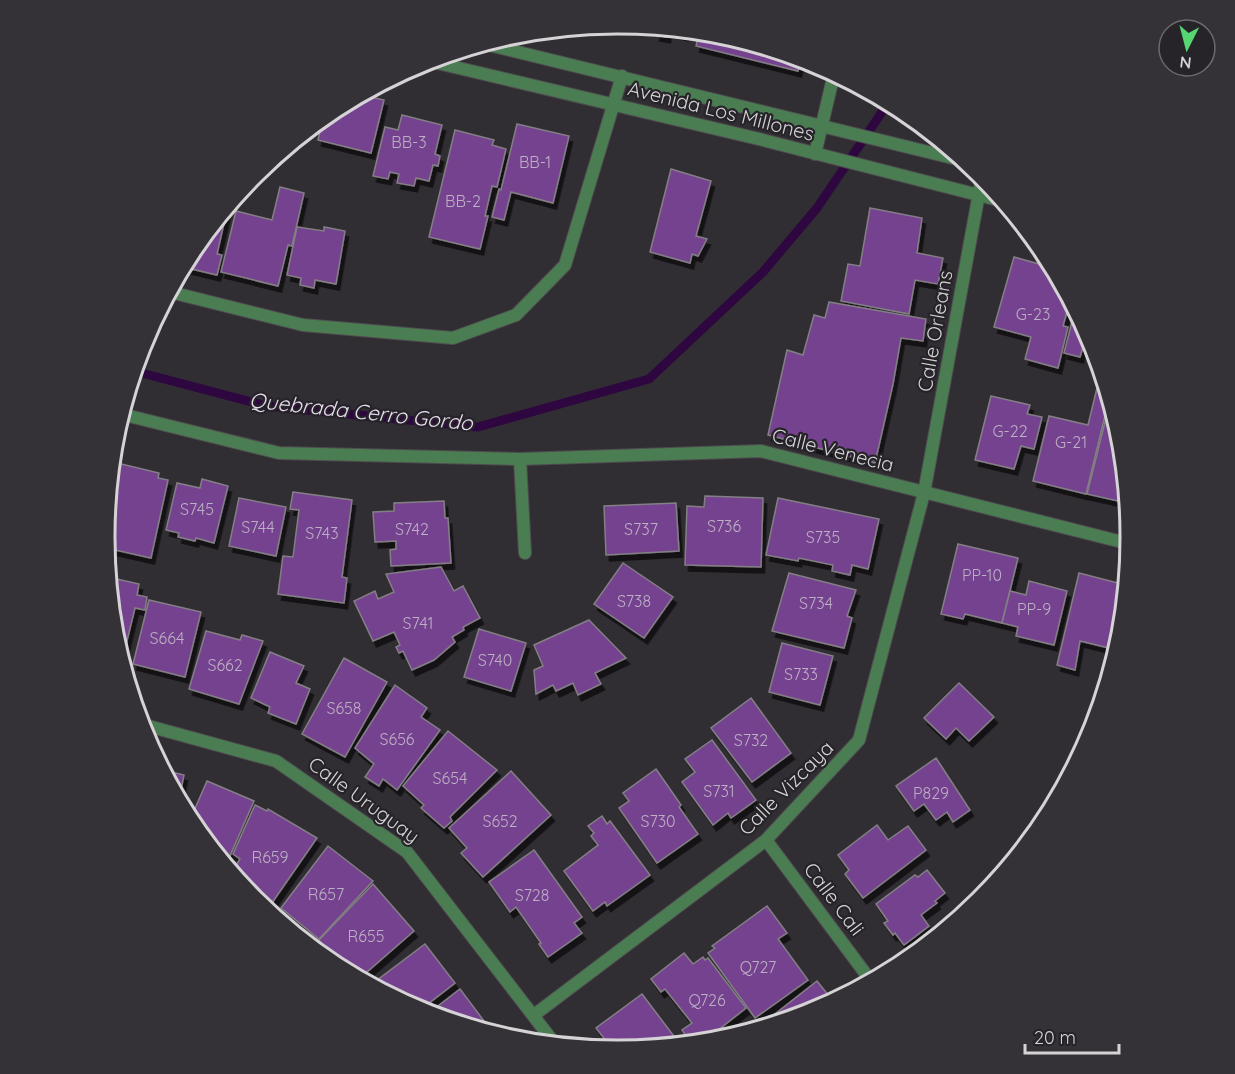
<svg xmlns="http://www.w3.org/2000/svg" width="1235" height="1074" font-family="Quicksand,sans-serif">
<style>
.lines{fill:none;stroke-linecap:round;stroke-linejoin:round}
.stream{stroke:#2f0740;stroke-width:9}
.building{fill:#74428f;stroke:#837f85;stroke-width:1.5;filter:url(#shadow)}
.minor-casing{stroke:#4f4c50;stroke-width:14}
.tertiary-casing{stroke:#4f4c50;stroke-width:14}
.minor{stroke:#4b7d52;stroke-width:12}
.tertiary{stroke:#4b7d52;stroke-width:12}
.labels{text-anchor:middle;stroke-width:4.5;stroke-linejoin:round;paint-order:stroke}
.number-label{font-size:16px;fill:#bdafc4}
.street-label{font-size:20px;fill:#d5d3d6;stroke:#272429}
.water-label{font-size:21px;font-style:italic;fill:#e8dbf1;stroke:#272429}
.rim{fill:none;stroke:#d5d3d6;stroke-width:3}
</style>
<defs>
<filter id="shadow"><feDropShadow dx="3.5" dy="6" stdDeviation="0" flood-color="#0009"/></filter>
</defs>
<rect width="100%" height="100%" fill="#312e33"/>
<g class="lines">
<path class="stream" d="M134,371L267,406L478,427L649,379L763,272L817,208L888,103"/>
</g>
<g class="building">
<path d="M658,28L686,31L685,35L668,31L667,37L656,35Z"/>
<path d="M699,32L718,34L801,59L798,71L696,46Z"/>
<path d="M362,95L384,100L371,153L318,140L323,118L333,110Z"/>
<path d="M402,115L442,125L435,154L440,156L438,166L433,165L429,181L416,178L414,186L397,183L399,174L390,172L388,179L373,176L385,127L398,130Z"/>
<path d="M517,124L569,136L553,203L511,192L504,220L492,217L499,189L501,190Z"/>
<path d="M455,130L494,140L492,145L506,149L497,187L492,186L485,216H488L480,249L429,237Z"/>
<path d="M671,169L711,181L696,236L707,239L698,256L692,254L690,263L650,252Z"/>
<path d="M280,187L304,193L292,246L288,245L278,286L221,272L236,211L272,220Z"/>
<path d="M228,206L217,254L222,255L217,275L183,267L191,252Z"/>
<path d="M870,208L922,218L917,253L943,258L938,284L915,280L909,314L841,301L848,264L860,266Z"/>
<path d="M297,227L324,231V227L345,231L336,284L315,280L314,288L300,285L301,278L287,275Z"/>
<path d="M1014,257L1053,268L1070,301L1063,326L1068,327L1058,368L1025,359L1031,337L994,327Z"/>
<path d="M829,302L926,319L923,341L901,338L893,384L875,463L768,435L787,350L803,355L814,315L825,318Z"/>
<path d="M1075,310L1092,342L1085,340L1080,357L1064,353Z"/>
<path d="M1097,388L1106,390L1109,399L1086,494L1033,481L1049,416L1088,425Z"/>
<path d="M991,396L1030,405L1027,414L1042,417L1034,449L1021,446L1014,469L975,460Z"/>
<path d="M1110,402L1121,437L1127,503L1087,494Z"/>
<path d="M113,462L159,473L158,478L168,480L151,558L106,548L105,537Z"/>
<path d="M202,479L228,486L214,543L196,538L195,541L178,537L179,533L166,530L177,483L200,488Z"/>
<path d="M293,492L352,500L342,577L347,578L344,603L278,594L283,556L293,557L299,510L290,509Z"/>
<path d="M705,496L763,498L761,567L685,565L687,506L704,507Z"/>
<path d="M239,498L286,507L276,556L229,546Z"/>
<path d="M778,498L879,519L868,569L852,565L850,575L832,571L833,565L799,558L798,561L766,555Z"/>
<path d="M444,501L445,518H448L451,563L391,566L390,550L396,549V541L375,542L373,512L394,511V503Z"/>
<path d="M676,503L679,551L606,555L604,506Z"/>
<path d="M958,544L1018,558L1002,623L965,614L963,619L941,614Z"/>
<path d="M623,563L673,597L644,638L594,604Z"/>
<path d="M441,567L454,591L463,586L480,618L463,627L464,630L452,637L455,642L434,660L412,670L403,651L399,653L396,647L400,645L394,632L373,641L354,601L375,591L378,599L394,592L386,574Z"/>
<path d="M789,573L856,590L847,616L852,618L844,648L772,631Z"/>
<path d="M1079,573L1126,585L1121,634L1117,650L1080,641L1075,670L1057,665Z"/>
<path d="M108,577L139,584L137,595L147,597L145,610L135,608L122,661L114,637Z"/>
<path d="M1029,581L1067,591L1054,645L1016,636L1018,627L1002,623L1010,591L1026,595Z"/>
<path d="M149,600L201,612L185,677L133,664Z"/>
<path d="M589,620L626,658L595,673L601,684L578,695L573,683L556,691L553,685L536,694L534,670L543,666L534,645Z"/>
<path d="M479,629L526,643L511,691L464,677Z"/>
<path d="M206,631L240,640L242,635L263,641L239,704L189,689Z"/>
<path d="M782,643L833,656L820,705L769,692Z"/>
<path d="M270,652L304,666L296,683L310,689L296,724L268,713L270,707L251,698Z"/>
<path d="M344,658L387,682L345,757L302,734Z"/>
<path d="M959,683L994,717L969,741L956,728L946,739L924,718Z"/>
<path d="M395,685L427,708L421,717L440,730L397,790L383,779L379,786L365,777L374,764L355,748Z"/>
<path d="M751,698L791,753L752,782L711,728Z"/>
<path d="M448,731L497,770L450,817L452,821L444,828L421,808L424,805L403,786Z"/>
<path d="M712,740L756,800L731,818L728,813L713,825L682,782L695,772L685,759Z"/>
<path d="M936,758L970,810L953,822L947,812L936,820L924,804L914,811L896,786Z"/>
<path d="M656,769L681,805L679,807L698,834L657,863L619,808L629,801L623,793Z"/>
<path d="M163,770L184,775L179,799Z"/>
<path d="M511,771L551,815L483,877L461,853L467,848L449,828Z"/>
<path d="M207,781L254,801L226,865L190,820Z"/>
<path d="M255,805L267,811L268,809L317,838L267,910L255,899L242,884L243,882L232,872L240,859L233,854Z"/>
<path d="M602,816L607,824L610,821L650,875L607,906L605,902L593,911L564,871L598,845L591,836L594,833L588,826Z"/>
<path d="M877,825L888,840L908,826L926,850L863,898L845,874L849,870L838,855Z"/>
<path d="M328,846L373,881L319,939L281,908Z"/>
<path d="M534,850L582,917L574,923L582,933L548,957L539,944L541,943L516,907L510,912L489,882Z"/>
<path d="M927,870L945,893L935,901L937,903L921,915L929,926L904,945L895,933L893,935L884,923L888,921L876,904L915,875L918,877Z"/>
<path d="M373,884L414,931L360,978L349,970L346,971L319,940Z"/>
<path d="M767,906L787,933L778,939L808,980L755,1018L708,953L715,948L712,946Z"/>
<path d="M425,944L455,983L420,1010L372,984Z"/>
<path d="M684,953L693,964L703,957L705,960L708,958L746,1008L703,1042L691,1043L682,1030L692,1023L665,989L661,992L651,979Z"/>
<path d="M817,981L833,1001L813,1011L762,1027L761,1025Z"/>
<path d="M460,989L490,1029L487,1031L429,1013Z"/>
<path d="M642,994L676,1039L669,1045L621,1050L615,1042L610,1046L596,1028Z"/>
</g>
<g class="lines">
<defs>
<g id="minor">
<path d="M815,154L834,74"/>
<path d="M170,292L303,325L453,338L516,315L565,265L622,76"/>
<path d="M121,414L279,453L520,459L761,451L1130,544"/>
<path d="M520,459L525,553"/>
<path d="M766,840L871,981"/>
</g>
<g id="tertiary">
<path d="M485,44L965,161"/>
<path d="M429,61L763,140L1002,201"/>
<path d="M141,724L276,761L407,852L555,1044"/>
<path d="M534,1015L766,840L859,740L924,493L982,177"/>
</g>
</defs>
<use href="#minor" class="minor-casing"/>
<use href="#tertiary" class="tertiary-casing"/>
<use href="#minor" class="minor"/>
<use href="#tertiary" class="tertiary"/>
</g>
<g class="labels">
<g class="number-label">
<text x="409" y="148">BB-3</text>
<text x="535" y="168">BB-1</text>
<text x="463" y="207">BB-2</text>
<text x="1033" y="320">G-23</text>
<text x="1010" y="437">G-22</text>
<text x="1071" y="448">G-21</text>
<text x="197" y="515">S745</text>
<text x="724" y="532">S736</text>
<text x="258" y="533">S744</text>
<text x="412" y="535">S742</text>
<text x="641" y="535">S737</text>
<text x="322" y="539">S743</text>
<text x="823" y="543">S735</text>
<text x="982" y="581">PP-10</text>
<text x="634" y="607">S738</text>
<text x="816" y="609">S734</text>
<text x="1034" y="615">PP-9</text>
<text x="418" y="629">S741</text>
<text x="167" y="644">S664</text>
<text x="495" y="666">S740</text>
<text x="225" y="671">S662</text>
<text x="801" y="680">S733</text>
<text x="344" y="714">S658</text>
<text x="397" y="745">S656</text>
<text x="751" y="746">S732</text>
<text x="450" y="784">S654</text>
<text x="719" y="797">S731</text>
<text x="931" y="799">P829</text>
<text x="500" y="827">S652</text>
<text x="658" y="827">S730</text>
<text x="270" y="863">R659</text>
<text x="326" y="900">R657</text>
<text x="532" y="901">S728</text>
<text x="366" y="942">R655</text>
<text x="758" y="973">Q727</text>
<text x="707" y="1006">Q726</text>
</g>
<g class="street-label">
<text transform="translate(721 111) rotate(14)" y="7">Avenida Los Millones</text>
<text transform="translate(935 331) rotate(-80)" y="7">Calle Orleans</text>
<text transform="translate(833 450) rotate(14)" y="7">Calle Venecia</text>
<text transform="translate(786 788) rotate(-45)" y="7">Calle Vizcaya</text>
<text transform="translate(364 800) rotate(36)" y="7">Calle Uruguay</text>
<text transform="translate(834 899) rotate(53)" y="7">Calle Cali</text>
</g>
<g class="water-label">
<text transform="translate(361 412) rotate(6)" y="7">Quebrada Cerro Gordo</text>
</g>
</g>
<path d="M0 0H1235V1074H0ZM617 34H618A502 502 0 0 1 1120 536V538A502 502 0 0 1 618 1040H617A502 502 0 0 1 115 538V536A502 502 0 0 1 617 34Z" fill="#353237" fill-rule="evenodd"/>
<path class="rim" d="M617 34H618A502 502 0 0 1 1120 536V538A502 502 0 0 1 618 1040H617A502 502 0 0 1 115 538V536A502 502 0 0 1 617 34Z"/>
<g transform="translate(1187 48) rotate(186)"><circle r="28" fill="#272429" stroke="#6d6a6e" stroke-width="1.5"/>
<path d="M0-4.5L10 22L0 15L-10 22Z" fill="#56d671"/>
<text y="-9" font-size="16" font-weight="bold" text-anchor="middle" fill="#d5d3d6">N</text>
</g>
<path d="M1025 1044v9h94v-9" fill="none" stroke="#d5d3d6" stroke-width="3"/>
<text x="1034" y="1044" font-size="18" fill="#d5d3d6" stroke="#272429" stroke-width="4.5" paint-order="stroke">20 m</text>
</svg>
